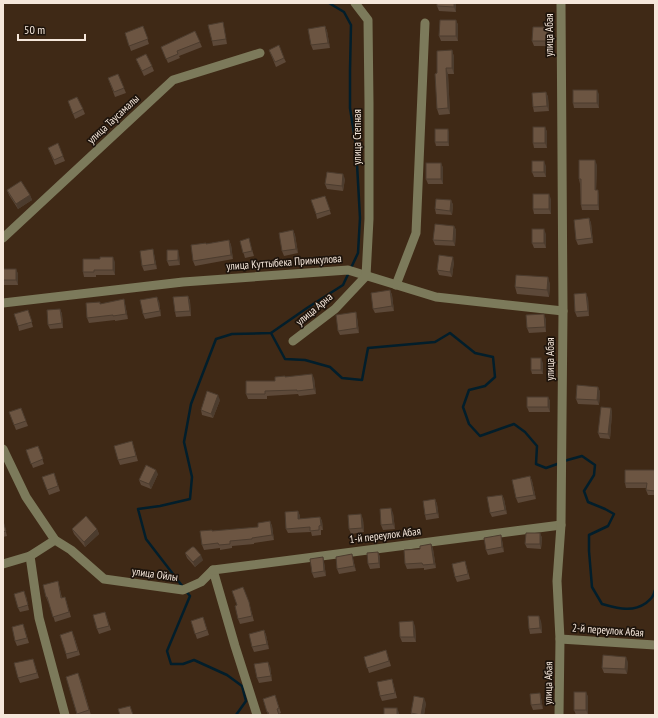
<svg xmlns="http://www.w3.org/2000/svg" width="658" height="718" font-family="'PT Sans Narrow',sans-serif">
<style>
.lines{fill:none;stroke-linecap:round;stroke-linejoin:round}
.stream{stroke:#021e2b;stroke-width:2.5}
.minor{stroke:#7c7a5b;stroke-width:9}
.wall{fill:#5d4939}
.shaded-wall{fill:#4c3c2e}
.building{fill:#6c5542;stroke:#4c3c2e}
.labels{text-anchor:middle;stroke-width:3.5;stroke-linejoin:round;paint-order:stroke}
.street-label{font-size:11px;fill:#f5e7db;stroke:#1e140c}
</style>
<rect width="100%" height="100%" fill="#3f2916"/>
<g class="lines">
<g class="stream">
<path d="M271,333L285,359L305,360L330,367L342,378L362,380L368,348L435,342L450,333L475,353L493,357L495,377L485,386L469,390L463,407L469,424L480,436L514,424L525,432L537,446L536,464L546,468L560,463"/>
<path d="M564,461L582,456L595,465L594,475L584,491L588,502L605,509L614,514L608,526L589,535V551L592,587L602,604C617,608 632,613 646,603C652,598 653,597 655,590"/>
<path d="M183,587L146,539L138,509L160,506L190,499L192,477L184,442L191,404L216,339L232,334L271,333L307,308L343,285L358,253L360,218L356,146L350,108V70L351,25L344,12L329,3"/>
<path d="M186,591L190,596L167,651L171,664H183L194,660L227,675L242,686L246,701L236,715"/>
</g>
<g class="minor">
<path d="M3,238L173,80L260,53"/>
<path d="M396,285L416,233L425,23"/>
<path d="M3,303L183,282L348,270L436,297L563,311"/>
<path d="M293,341L335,309L366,276L369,219V103L368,20L355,3"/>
<path d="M3,449L26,497L55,540L71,550L104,579L183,590L201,582L213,570L235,646L257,715"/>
<path d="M55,540L30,556L39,618L65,715"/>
<path d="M3,564L30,556"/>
<path d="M213,570L561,525"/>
<path d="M560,639L655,645"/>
<path d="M559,715L560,639L557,581L561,525L563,311L561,3"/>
</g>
</g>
<g class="wall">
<path d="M437,3H456V12L439,11L437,6Z"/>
<path d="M456,20L458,25V41H441L439,36Z"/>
<path d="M223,22L224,27L227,44L213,46L212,41Z"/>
<path d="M143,26L149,44L131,51L125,33Z"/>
<path d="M325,26L327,31L330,48L313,50L311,45Z"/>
<path d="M547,27L549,32L548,46H534L532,41Z"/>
<path d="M195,31L202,47L179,56L180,58L168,63L161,47Z"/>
<path d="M269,50L284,58L286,62L276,67Z"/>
<path d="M452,50L454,57V74H448L450,114L439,115L437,109V73Z"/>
<path d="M136,59L152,66L154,71L144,76Z"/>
<path d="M118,74L126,93L115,97L108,78Z"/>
<path d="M546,92L548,97L549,111L534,112L533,107Z"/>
<path d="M599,94V108H574L573,103Z"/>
<path d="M68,101L83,109L85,114L75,119Z"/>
<path d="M545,127L547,132V148H534L533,143Z"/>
<path d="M448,129L449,134V146H436L435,142Z"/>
<path d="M48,148L63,156L65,161L55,165Z"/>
<path d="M441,163L443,168V184H428L426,179Z"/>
<path d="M597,165L596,190L599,195V210H582L581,205L580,184L579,179Z"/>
<path d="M546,166V177H534L532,172Z"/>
<path d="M345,179L343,191L327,189L325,184Z"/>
<path d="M7,190L30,195L32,200L18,209L9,195Z"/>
<path d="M325,196L331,214L317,219L316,214Z"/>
<path d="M551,199V214H534L533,209Z"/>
<path d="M451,200L453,205L452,215L436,214L435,209Z"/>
<path d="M589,218L591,223L593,243L578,245L576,240Z"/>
<path d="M454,226L456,230L455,246L435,245L433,240Z"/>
<path d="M293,230L295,235L298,253L284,256L282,251Z"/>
<path d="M546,234V248H534L532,243Z"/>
<path d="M229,240L231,245L233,259L195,266L193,261L206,244Z"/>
<path d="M240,241L250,243L254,256L245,258Z"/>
<path d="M154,254L157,269L144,271L142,266Z"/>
<path d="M179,255L180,265L169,266L167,261Z"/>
<path d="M115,262V275H96V277H84L83,272Z"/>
<path d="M454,262L452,277L439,275L437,270Z"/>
<path d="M3,269H16L18,274V285H3Z"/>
<path d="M548,277L550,285L549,297L517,294L515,287Z"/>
<path d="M390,290L392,295L394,311L375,313L373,309Z"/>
<path d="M188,296L190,301L191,316L176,317L175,312Z"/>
<path d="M588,298L589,316L577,317L575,312Z"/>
<path d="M159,301L161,316L145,319L143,314Z"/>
<path d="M100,302V304H125L128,319L115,321V320L89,323L87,318Z"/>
<path d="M60,309L62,314L63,328L50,329L48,325Z"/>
<path d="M28,310L33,327L19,331L18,326Z"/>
<path d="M356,312L357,317L359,333L340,335L338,331Z"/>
<path d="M546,319V332L529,333L527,328Z"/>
<path d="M543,363V374H532L531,370Z"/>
<path d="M285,377L314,378L316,394L299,396L298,394L267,396V399H248L246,394Z"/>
<path d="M598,387L600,392L599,405L578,404L576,399Z"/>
<path d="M548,397L550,401V412H529L527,407Z"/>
<path d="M220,400L213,418L202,415L201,410Z"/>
<path d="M21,408L28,426L16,430L9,412Z"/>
<path d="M611,408L612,413L610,439L600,438L598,433Z"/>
<path d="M132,441L138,461L120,465L118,460Z"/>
<path d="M38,446L44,464L33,468L26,450Z"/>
<path d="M655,470V495H648L646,490V488H626L625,483Z"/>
<path d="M54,473L60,491L49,495L42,477Z"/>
<path d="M158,474L151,489L141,485L139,480Z"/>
<path d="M530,476L532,481L536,499L518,503L516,498Z"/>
<path d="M502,495L504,499L507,514L492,517L490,513Z"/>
<path d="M435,499L437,504L439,518L426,520L425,515Z"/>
<path d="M298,511L300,516V519L320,517L322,521L323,530H321V535L312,536L311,532L288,533L286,529Z"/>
<path d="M393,513L395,529L383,530L381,525Z"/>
<path d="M363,519L364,532L351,534L349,529Z"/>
<path d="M3,520L7,536L3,537Z"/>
<path d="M270,521L272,526L274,540L254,543V544L232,546V548L220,550V548L204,550L202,545L212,530L213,531L258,527Z"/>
<path d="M72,529H97L99,534L85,547L74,534Z"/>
<path d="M540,533L542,538L541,549L527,548L525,544Z"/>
<path d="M502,540L504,552L488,555L486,550Z"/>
<path d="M431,544L433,549L436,568L424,570V568L407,569L405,564L420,549Z"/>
<path d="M378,552L380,557V568L370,569L368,564Z"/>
<path d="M185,553L203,560L195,567L187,558Z"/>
<path d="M323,557L324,562L326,576L314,578L312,573Z"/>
<path d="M353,559L356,571L339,574L337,569Z"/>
<path d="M465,561L470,579L457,582L455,577Z"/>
<path d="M58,581L62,598L65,597L71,617L55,622L49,602H48L46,597Z"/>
<path d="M26,596L29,610L20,612L18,608Z"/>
<path d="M250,607L254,621L240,624L238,619Z"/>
<path d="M105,612L111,630L99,634L97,629Z"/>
<path d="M203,617L209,635L197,639L191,621Z"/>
<path d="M541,621L542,633L530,634L529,629Z"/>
<path d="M23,624L29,643L17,646L15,641Z"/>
<path d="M415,626L416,642H402L400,637Z"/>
<path d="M264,630L266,635L269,649L254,652L252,647Z"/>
<path d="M74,636L80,655L67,659L66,654Z"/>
<path d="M386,650L391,666L369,673L364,657Z"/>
<path d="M33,659L39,678L20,683L18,678Z"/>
<path d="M628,662L627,674L604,673L602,668Z"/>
<path d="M270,666L272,681L259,683L257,678Z"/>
<path d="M66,677L80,678L91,715H77Z"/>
<path d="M392,679L397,698L382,701L380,696Z"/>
<path d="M586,692L588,697V715H576L574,710Z"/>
<path d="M540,693L541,698L543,709L533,710L531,705Z"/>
<path d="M275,695L281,713L279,714V715H268L263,699Z"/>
<path d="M426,703L424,715H412L411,713Z"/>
</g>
<g class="shaded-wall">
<path d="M454,3H456V12L454,7Z"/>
<path d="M456,20L458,25V41L456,36Z"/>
<path d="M325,26L327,31L330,48L328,43Z"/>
<path d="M547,27L549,32L548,46L547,41Z"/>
<path d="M452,50L454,57V74L452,68Z"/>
<path d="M446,68L448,74L450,114L448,108Z"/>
<path d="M597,90L599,94V108L597,103Z"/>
<path d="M546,92L548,97L549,111L547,106Z"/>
<path d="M545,127L547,132V148L545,143Z"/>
<path d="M448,129L449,134V146L448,142Z"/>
<path d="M595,160L597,165L596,195L595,190Z"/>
<path d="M544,161L546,166V177L544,172Z"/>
<path d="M441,163L443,168V184L441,179Z"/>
<path d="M343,174L345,179L343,191L342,186Z"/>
<path d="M598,190L599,195V210L598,205Z"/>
<path d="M549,194L551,199V214L549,209Z"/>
<path d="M30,195L32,200L18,209L16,204Z"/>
<path d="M451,200L453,205L452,215L450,211Z"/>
<path d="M589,218L591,223L593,243L592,238Z"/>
<path d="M454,226L456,230L455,246L453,241Z"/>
<path d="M544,229L546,234V248L544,243Z"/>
<path d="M293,230L295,235L298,253L296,249Z"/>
<path d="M229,240L231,245L233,259L231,255Z"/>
<path d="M153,249L157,269L155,264Z"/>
<path d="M178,250L179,255L180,265L178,260Z"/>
<path d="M113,257L115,262V275L113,270Z"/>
<path d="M453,257L454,262L452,277L450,272Z"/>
<path d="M16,269L18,274V285L16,280Z"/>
<path d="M548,277L550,285L549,297L547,290Z"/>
<path d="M390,290L392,295L394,311L392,306Z"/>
<path d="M586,293L588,298L589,316L588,311Z"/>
<path d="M188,296L190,301L191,316L190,311Z"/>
<path d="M157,297L159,301L161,316L160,311Z"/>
<path d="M124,299L128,319L126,314Z"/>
<path d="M60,309L62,314L63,328L62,323Z"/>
<path d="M356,312L357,317L359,333L357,328Z"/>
<path d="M544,314L546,319V332L545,327Z"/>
<path d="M541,358L543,363V374L541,370Z"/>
<path d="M312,374L314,378L316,394L314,389Z"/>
<path d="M598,387L600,392L599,405L597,400Z"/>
<path d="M218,395L220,400L213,418L211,414Z"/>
<path d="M548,397L550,401V412L548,407Z"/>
<path d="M611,408L612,413L610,439L608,434Z"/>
<path d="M156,470L158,474L151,489L149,484Z"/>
<path d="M530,476L532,481L536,499L534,495Z"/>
<path d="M502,495L504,499L507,514L505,510Z"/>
<path d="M435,499L437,504L439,518L437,513Z"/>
<path d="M391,508L393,513L395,529L393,524Z"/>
<path d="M298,511L300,516V524L298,519Z"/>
<path d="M361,514L363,519L364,532L362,528Z"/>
<path d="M320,517L322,521L323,530L321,525Z"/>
<path d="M270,521L272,526L274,540L272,535Z"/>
<path d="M97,529L99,534L85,547L84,542Z"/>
<path d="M540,533L542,538L541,549L540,544Z"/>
<path d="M501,535L502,540L504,552L502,547Z"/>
<path d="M431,544L433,549L436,568L434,564Z"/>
<path d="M378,552L380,557V568L379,563Z"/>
<path d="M352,554L353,559L356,571L354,566Z"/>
<path d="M201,555L203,560L195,567L193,562Z"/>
<path d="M323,557L324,562L326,576L324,571Z"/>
<path d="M539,616L541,621L542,633L540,628Z"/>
<path d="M413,621L415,626L416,642L414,637Z"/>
<path d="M264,630L266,635L269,649L267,644Z"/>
<path d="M626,657L628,662L627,674L625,669Z"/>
<path d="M268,662L270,666L272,681L271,676Z"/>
<path d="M586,692L588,697V715L586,710Z"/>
<path d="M540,693L541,698L543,709L541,704Z"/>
<path d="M424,698L426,703L424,715H421Z"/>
<path d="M397,708L399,713V715H397Z"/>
</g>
<g class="building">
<path d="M437,3H454V7L437,6Z"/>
<path d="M440,20H456V36H439Z"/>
<path d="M223,22L226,39L212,41L208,25Z"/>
<path d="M143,26L148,39L129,46L125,33Z"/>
<path d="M325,26L328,43L311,45L308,29Z"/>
<path d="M533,27H547V41H532Z"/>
<path d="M195,31L200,42L177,51L178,54L166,59L161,47Z"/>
<path d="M279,45L284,58L275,62L269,50Z"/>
<path d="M452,50V68H446L448,108L437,109L435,74L437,73V51Z"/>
<path d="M146,54L152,66L142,71L136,59Z"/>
<path d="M118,74L124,88L114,92L108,78Z"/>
<rect x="573" y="90" width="24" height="13"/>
<path d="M546,92L547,106L533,107L532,93Z"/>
<path d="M77,97L83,109L73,114L68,101Z"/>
<rect x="533" y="127" width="12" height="16"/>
<rect x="435" y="129" width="13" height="13"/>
<path d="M58,143L63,156L54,160L48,148Z"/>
<path d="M579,160H595V190H598V205H581V179H579Z"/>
<rect x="532" y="161" width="12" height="11"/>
<rect x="426" y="163" width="15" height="16"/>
<path d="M327,172L343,174L342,186L325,184Z"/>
<path d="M21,181L30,195L16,204L7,190Z"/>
<rect x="533" y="194" width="16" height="15"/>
<path d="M325,196L330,210L316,214L311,200Z"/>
<path d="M436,199L451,200L450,211L435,209Z"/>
<path d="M589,218L592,238L576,240L574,220Z"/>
<path d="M435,224L454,226L453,241L433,240Z"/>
<rect x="532" y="229" width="12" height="14"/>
<path d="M293,230L296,249L282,251L279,233Z"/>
<path d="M249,238L252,251L243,253L240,241Z"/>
<path d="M229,240L231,255L193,261L191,245L206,243V244Z"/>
<path d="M153,249L155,264L142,266L140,251Z"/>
<path d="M167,250H178V260L167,261Z"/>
<path d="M439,255L453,257L450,272L437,270Z"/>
<path d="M100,257H113V270H94V272H83V259H100Z"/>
<rect x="3" y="269" width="13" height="11"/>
<path d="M516,275L548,277L547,290L515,287Z"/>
<path d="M390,290L392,306L373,309L371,293Z"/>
<path d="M586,293L588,311L575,312L574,294Z"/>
<path d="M188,296L190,311L175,312L173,297Z"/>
<path d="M157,297L160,311L143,314L140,300Z"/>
<path d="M124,299L126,314L113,316V315L87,318L86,303L100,302V304Z"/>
<path d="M60,309L62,323L48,325L47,310Z"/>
<path d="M28,310L32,322L18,326L14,314Z"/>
<path d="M356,312L357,328L338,331L336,315Z"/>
<path d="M544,314L545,327L527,328L526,315Z"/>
<rect x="531" y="358" width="10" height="12"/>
<path d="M312,374L314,389L297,391V390L265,391V394H246V381H275V377L285,376V377Z"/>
<path d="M577,385L598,387L597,400L576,399Z"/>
<path d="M207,391L218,395L211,414L201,410Z"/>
<rect x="527" y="397" width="21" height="10"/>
<path d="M601,407L611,408L608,434L598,433Z"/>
<path d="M21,408L26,421L14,425L9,412Z"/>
<path d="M132,441L136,456L118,460L114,446Z"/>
<path d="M38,446L43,459L31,464L26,450Z"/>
<path d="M146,465L156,470L149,484L139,480Z"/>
<path d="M625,470H655V491L646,490L647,483H625Z"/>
<path d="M54,473L58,486L47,490L42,477Z"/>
<path d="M530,476L534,495L516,498L512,480Z"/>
<path d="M502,495L505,510L490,513L487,497Z"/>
<path d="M435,499L437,513L425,515L423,501Z"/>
<path d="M391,508L393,524L381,525L380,509Z"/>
<path d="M298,511V519L320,517L321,525L319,526V530L310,531V527L286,529L285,512Z"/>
<path d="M361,514L362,528L349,529L348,515Z"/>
<path d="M86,516L97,529L84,542L72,529Z"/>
<path d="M3,521L6,531L3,532Z"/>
<path d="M270,521L272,535L252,538V539L230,541V544L219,545L218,543L202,545L200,531L212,530V531L258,527V523Z"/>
<path d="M526,533H540V544H525Z"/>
<path d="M501,535L502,547L486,550L484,538Z"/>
<path d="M431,544L434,564L423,565L422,563L405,564L404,550L420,549V546Z"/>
<path d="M192,547H194L201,555L193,562L185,553Z"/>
<path d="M378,552L379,563L368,564L367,553Z"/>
<path d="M352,554L354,566L337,569L336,557Z"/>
<path d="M323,557L324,571L312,573L310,559Z"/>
<path d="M465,561L468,574L455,577L452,564Z"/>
<path d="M58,581L61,598L65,597L69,612L53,617L47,597H46L43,585Z"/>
<path d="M243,587L249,602L252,616L238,619L235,606L237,605L232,591Z"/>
<path d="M24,591L28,605L18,608L14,594Z"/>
<path d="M105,612L109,626L97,629L93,615Z"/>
<path d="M528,616H539L540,628L529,629Z"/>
<path d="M203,617L207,630L195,634L191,621Z"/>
<path d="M413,621L414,637H400L399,622Z"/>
<path d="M23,624L27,638L15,641L12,627Z"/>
<path d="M264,630L267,644L252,647L249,634Z"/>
<path d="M72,631L78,651L66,654L60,635Z"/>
<path d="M386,650L389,661L367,668L364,657Z"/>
<path d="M603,655L626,657L625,669L602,668Z"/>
<path d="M33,659L37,673L18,678L14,663Z"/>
<path d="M268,662L271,676L257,678L254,664Z"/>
<path d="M78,673L89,710L77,714L66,677Z"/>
<path d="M392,679L395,693L380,696L377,682Z"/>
<rect x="574" y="692" width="12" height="18"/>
<path d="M540,693L541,704L531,705L530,694Z"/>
<path d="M275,695L279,708L277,709L279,715H269L268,712H267L263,699Z"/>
<path d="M414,696L424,698L421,715L411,713Z"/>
<path d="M130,706L133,715H120L118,709Z"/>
<rect x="384" y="708" width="13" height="7"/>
</g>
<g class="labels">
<g class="street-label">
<text transform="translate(549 35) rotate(-90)" y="4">улица Абая</text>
<text transform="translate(113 119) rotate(-43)" y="4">улица Таусамалы</text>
<text transform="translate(357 137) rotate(-90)" y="4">улица Степная</text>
<text transform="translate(284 262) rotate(-4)" y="4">улица Куттыбека Примкулова</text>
<text transform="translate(314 309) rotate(-40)" y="4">улица Арна</text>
<text transform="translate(550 359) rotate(-90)" y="4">улица Абая</text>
<text transform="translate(385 535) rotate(-7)" y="4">1-й переулок Абая</text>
<text transform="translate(155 574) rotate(8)" y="4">улица Ойлы</text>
<text transform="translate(608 630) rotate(4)" y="4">2-й переулок Абая</text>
<text transform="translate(548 683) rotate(-89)" y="4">улица Абая</text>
</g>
</g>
<rect width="658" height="718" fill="none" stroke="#f5e7db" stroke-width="8"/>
<path d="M18 34v6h67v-6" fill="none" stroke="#f5e7db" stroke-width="2"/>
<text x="24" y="34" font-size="12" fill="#f5e7db" stroke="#1e140c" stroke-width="3" paint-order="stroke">50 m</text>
</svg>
